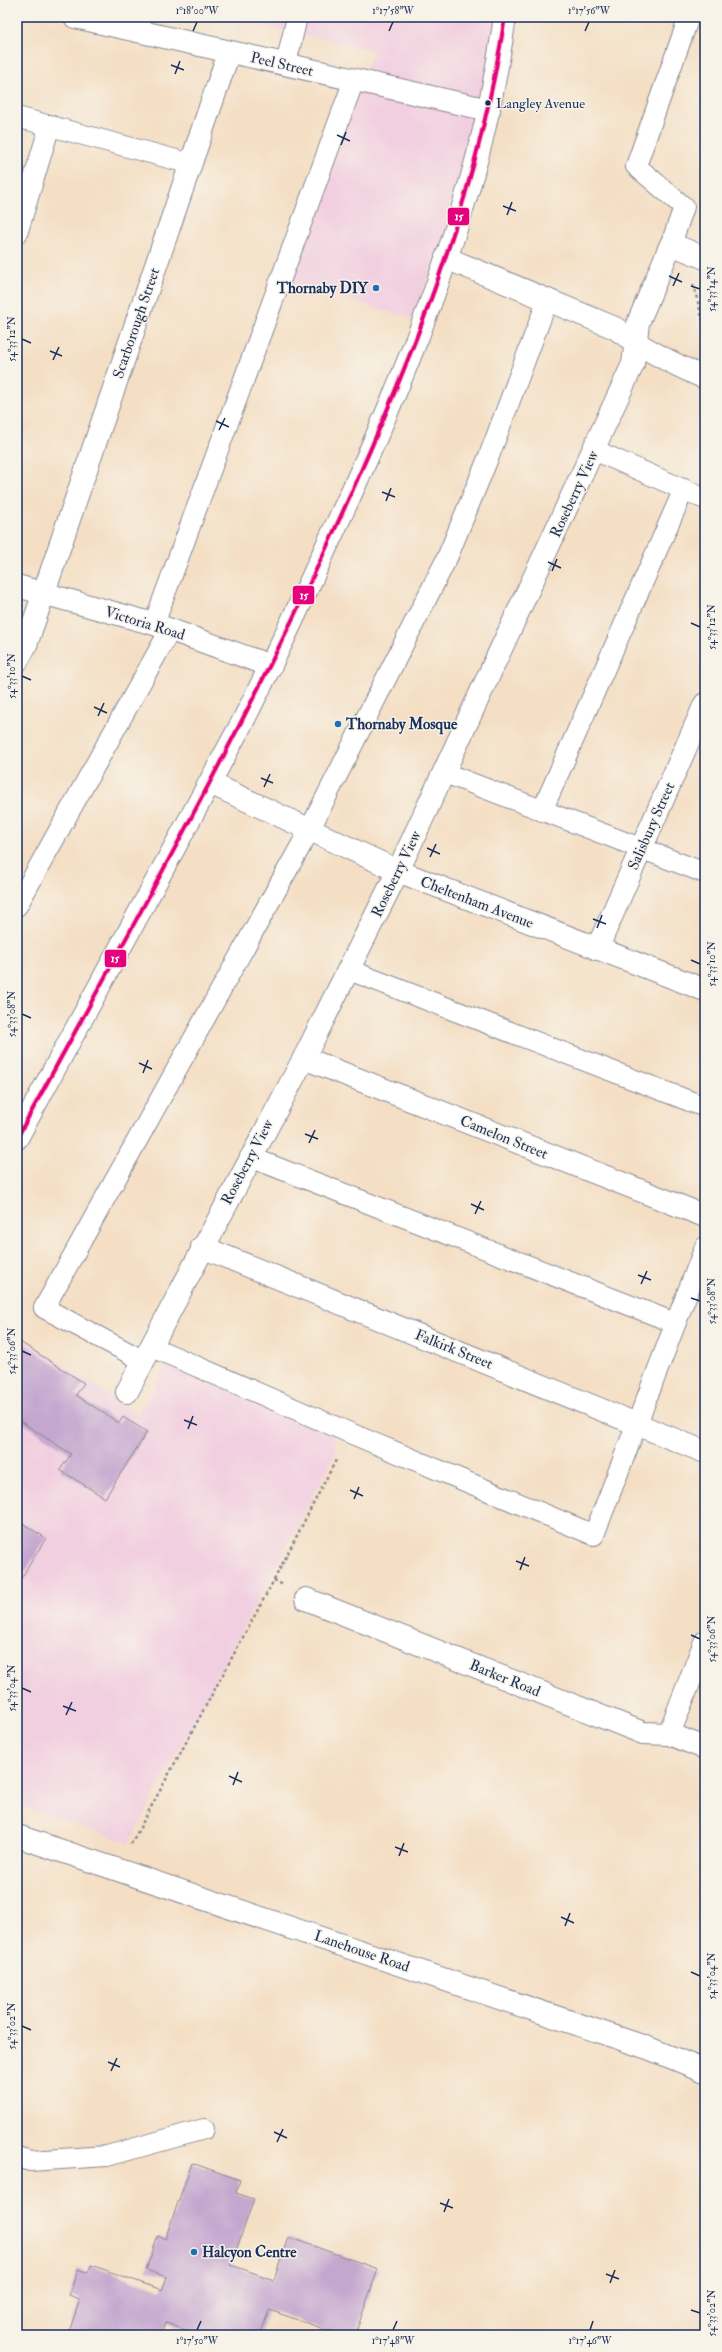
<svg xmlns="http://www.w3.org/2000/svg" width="722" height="2352" font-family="'IM FELL Double Pica',serif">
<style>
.built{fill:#f2cfe0}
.building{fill:#c4a6cf}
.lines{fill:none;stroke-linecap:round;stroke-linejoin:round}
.service-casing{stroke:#888792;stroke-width:22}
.minor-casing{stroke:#888792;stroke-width:24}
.tertiary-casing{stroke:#888792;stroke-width:24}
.path{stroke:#888792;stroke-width:2.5;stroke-dasharray:3 3;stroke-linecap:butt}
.service{stroke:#fff;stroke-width:20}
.minor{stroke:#fff;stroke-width:22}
.tertiary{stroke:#fff;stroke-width:22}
.bus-1-casing{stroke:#f7f3e8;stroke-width:7}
.bus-1{stroke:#e5007d;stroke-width:4}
.ticks{fill:none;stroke:#1b2f5e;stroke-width:1.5}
.bus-dot{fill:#1b2f5e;stroke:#f7f3e8;stroke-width:1.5}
.poi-dot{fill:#1f6fb2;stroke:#f7f3e8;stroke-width:1.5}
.labels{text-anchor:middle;stroke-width:3;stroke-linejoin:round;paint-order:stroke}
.bus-label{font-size:14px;fill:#1b2f5e;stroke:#f7f3e8;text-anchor:start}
.street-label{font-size:15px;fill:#1b2f5e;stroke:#f7f3e8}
.poi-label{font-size:15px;font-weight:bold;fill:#1b2f5e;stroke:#f7f3e8;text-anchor:start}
.line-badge{stroke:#f7f3e8;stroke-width:1.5}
.badge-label{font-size:11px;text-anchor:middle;font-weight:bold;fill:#fff}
.neatline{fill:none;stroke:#1b2f5e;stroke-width:1.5}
.ticks-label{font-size:10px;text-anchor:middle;fill:#1b2f5e}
</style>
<rect width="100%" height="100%" fill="#f7f3e8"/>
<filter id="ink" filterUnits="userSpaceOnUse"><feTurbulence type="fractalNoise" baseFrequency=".025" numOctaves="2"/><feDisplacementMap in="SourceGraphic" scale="8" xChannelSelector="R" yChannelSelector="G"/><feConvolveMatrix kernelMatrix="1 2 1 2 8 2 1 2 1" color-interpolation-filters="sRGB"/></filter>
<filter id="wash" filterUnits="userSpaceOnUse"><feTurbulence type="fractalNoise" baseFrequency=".012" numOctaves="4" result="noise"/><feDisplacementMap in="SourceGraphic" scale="16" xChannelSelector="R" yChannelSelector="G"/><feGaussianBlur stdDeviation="0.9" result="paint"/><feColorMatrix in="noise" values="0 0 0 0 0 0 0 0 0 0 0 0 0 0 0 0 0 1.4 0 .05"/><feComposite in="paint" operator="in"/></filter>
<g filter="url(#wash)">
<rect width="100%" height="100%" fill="#f4dfc5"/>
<g class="built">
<path d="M222,17H505L490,114L412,319L290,282L373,50Z"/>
<path d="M17,1335L138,1414L167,1365L334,1436L337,1451L129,1843L17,1805Z"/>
</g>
<g id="blocks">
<g class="building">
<path d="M17,1340L84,1383L76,1395L119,1423L123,1417L147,1432L105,1498L60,1470L71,1454L17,1419Z"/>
<path d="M17,1520L46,1538L17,1585Z"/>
<path d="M192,2163L240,2180L236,2193L254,2199L231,2265L274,2280L288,2237L378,2269L355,2335H342L269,2310L260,2335H199L166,2323L162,2335H68L80,2299L69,2295L78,2269L88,2273L91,2265L162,2290L167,2277L146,2270L158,2236L165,2239Z"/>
</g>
</g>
</g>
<g filter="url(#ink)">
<use href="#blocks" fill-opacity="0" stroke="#888792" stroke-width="1"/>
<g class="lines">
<defs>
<g id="service">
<path d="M286,64L297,17"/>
<path d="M17,117L191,164"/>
<path d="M17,234L50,125"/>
<path d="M671,244L684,207L636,166L689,17"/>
<path d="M594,450L705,499"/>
<path d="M154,624L354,80"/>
<path d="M445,773L705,873"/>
<path d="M542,811L684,489"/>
<path d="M17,906L170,630"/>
<path d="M349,970L705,1107"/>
<path d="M250,1157L675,1323"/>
<path d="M152,1347L350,1433L594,1535L705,1247"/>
<path d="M144,1361L44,1308L309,831L447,558L489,456L548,299"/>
<path d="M17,2157L30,2161L107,2156L204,2129"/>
</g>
<g id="minor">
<path d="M75,17L489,110"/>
<path d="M446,258L615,328C643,349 673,364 705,378"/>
<path d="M17,586L154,624L271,666"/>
<path d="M17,661L26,645L229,52"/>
<path d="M210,783L398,871L705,990"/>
<path d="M597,949L705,704"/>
<path d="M304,1058L705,1216"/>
<path d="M202,1247L705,1452"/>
<path d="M127,1392L304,1058L398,871L633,364L638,323L671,244L705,258"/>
<path d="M306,1599L643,1733L669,1734L705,1748"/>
<path d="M669,1734L705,1642"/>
</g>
<g id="tertiary">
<path d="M17,1138L243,721C273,662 301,603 328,543C384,424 436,303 472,176C487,124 497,71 505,17"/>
<path d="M17,1836L648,2048L705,2071"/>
</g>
</defs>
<use href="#service" class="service-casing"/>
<use href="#minor" class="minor-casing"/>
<use href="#tertiary" class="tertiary-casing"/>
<g class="path">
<path d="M693,284L705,328"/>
<path d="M274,1580L283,1585"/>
<path d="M131,1844L274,1580L337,1458"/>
</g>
<use href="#service" class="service"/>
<use href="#minor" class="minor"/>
<use href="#tertiary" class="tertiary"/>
<defs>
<path id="bus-1" d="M17,1138C124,941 235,746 329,542C408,370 476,205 505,17"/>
</defs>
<use href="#bus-1" class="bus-1-casing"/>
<use href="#bus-1" class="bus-1"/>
</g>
</g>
<path class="ticks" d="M193,31L197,22M389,31L393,22M585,31L589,22M171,65L184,70M175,74L180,61M337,135L350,141M341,145L346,132M503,206L516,211M507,215L512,202M669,276L682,282M673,286L679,273M691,286L700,289M22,339L31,343M50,351L62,356M53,360L59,347M216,421L229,427M219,430L225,418M382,492L395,497M386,501L391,488M548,562L561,568M552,571L557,559M691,623L700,627M22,676L31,680M94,707L107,713M98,716L104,703M261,778L273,783M264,787L270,774M427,848L440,854M430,857L436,844M593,919L606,924M597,928L602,915M691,960L700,964M22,1014L31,1018M139,1063L152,1069M143,1073L148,1060M305,1134L318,1139M309,1143L315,1130M471,1204L484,1210M475,1214L481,1201M638,1275L651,1280M641,1284L647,1271M691,1298L700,1301M22,1351L31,1355M184,1420L197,1425M188,1429L193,1416M350,1490L363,1496M354,1499L359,1487M516,1561L529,1566M520,1570L525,1557M691,1635L700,1639M22,1688L31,1692M63,1706L76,1711M66,1715L72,1702M229,1776L242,1782M233,1785L238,1772M395,1847L408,1852M399,1856L404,1843M561,1917L574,1923M565,1926L570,1913M691,1972L700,1976M22,2026L31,2030M108,2062L120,2067M111,2071L117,2058M274,2132L287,2138M277,2142L283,2129M440,2203L453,2208M444,2212L449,2199M606,2274L619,2279M610,2283L615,2270M691,2310L700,2313M197,2330L201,2321M393,2330L397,2321M590,2330L593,2321"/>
<circle class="bus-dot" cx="488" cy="103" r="3.5"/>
<g class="poi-dot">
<circle cx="376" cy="288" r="4"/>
<circle cx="338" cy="724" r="4"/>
<circle cx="194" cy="2252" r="4"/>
</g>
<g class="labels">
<g class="bus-label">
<text x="496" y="108">Langley Avenue</text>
</g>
<g class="street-label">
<text transform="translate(282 64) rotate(13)" y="5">Peel Street</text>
<text transform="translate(136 323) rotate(-71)" y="5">Scarborough Street</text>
<text transform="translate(574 494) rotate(-65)" y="5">Roseberry View</text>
<text transform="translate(145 623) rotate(17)" y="5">Victoria Road</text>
<text transform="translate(651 826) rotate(-66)" y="5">Salisbury Street</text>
<text transform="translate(396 874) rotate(-64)" y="5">Roseberry View</text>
<text transform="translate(477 902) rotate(21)" y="5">Cheltenham Avenue</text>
<text transform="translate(504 1137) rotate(22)" y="5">Camelon Street</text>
<text transform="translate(247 1162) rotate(-62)" y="5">Roseberry View</text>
<text transform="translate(454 1349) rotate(22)" y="5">Falkirk Street</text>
<text transform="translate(505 1678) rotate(22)" y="5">Barker Road</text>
<text transform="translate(362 1951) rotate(19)" y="5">Lanehouse Road</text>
</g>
<g class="poi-label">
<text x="368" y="293" text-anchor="end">Thornaby DIY</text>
<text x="346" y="729">Thornaby Mosque</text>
<text x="202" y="2257">Halcyon Centre</text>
</g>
</g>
<g class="line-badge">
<rect x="447" y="207" width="23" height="19" rx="4" fill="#e5007d"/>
<rect x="292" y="585" width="23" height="20" rx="4" fill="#e5007d"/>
<rect x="104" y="949" width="23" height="19" rx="4" fill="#e5007d"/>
</g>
<g class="badge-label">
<text x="459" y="220">15</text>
<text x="304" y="599">15</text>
<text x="115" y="962">15</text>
</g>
<rect width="722" height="2352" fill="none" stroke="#f7f3e8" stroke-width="44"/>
<rect x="22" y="22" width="678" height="2308" class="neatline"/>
<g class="ticks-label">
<text x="197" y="14">1°18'00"W</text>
<text x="393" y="14">1°17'58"W</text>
<text x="589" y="14">1°17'56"W</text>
<text transform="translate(711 289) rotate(-90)" y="4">54°33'14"N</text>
<text transform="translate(11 339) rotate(-90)" y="4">54°33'12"N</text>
<text transform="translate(711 627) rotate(-90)" y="4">54°33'12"N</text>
<text transform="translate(11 676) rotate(-90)" y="4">54°33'10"N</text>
<text transform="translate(711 964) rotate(-90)" y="4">54°33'10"N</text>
<text transform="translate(11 1014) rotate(-90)" y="4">54°33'08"N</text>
<text transform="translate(711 1301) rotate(-90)" y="4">54°33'08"N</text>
<text transform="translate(11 1351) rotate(-90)" y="4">54°33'06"N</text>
<text transform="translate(711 1639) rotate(-90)" y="4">54°33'06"N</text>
<text transform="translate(11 1688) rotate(-90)" y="4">54°33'04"N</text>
<text transform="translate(711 1976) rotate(-90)" y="4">54°33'04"N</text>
<text transform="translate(11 2026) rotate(-90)" y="4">54°33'02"N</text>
<text transform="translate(711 2313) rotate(-90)" y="4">54°33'02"N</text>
<text x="197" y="2344">1°17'50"W</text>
<text x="393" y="2344">1°17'48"W</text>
<text x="590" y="2344">1°17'46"W</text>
</g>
</svg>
